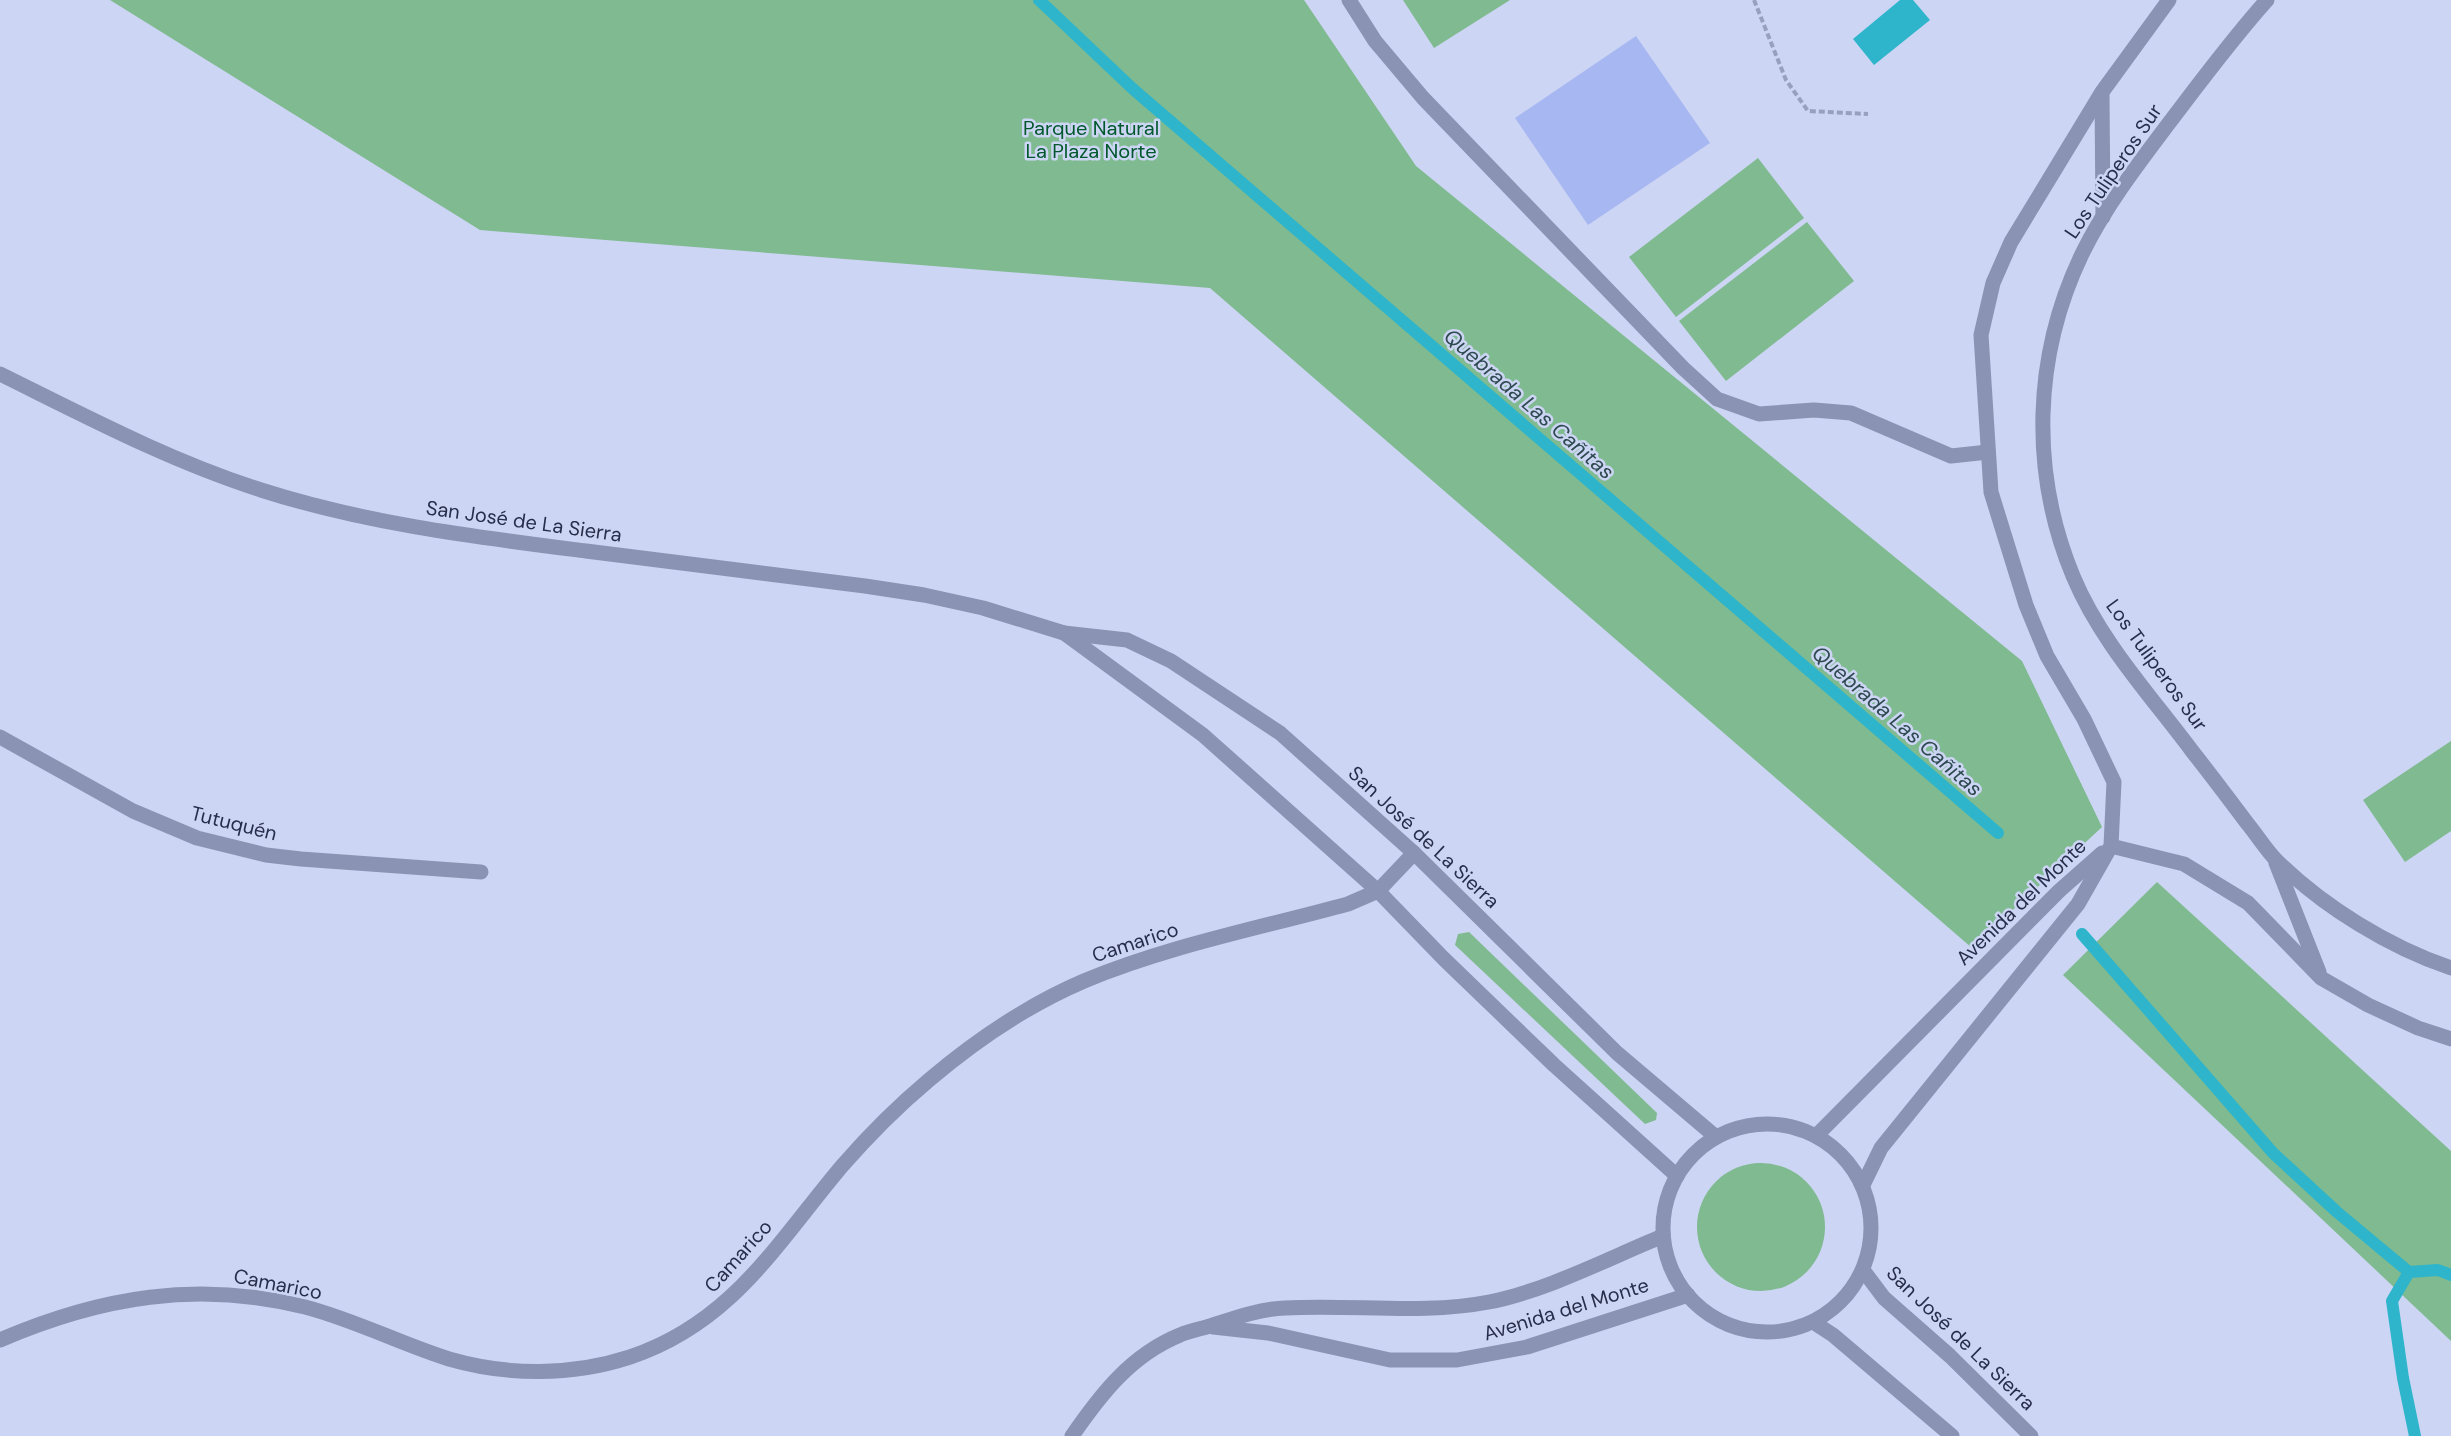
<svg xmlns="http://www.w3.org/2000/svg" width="2451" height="1436" font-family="'DM Sans',sans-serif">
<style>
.green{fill:#7fba90}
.water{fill:#2eb5cc}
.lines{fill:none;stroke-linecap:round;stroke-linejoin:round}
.stream{stroke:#2eb5cc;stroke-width:12}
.building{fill:#a7b7f2}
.path{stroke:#97a0be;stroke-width:4;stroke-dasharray:6 3;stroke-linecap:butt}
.lane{stroke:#8a93b3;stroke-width:15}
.street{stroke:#8a93b3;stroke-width:15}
.labels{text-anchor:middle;stroke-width:5;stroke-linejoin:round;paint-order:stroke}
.park-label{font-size:20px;fill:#00572b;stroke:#ccd5f3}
.street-label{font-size:20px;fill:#272e4c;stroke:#ccd5f3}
.water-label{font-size:21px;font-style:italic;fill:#2e4a50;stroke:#ccd5f3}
</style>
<rect width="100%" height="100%" fill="#ccd5f3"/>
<g class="green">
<path d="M110,0H1304L1416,166L2022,661L2102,827L1972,948L1210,288L480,230Z"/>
<path d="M1403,0H1510L1434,48Z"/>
<path d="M1758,158L1804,218L1676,317L1629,257Z"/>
<path d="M1807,222L1854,281L1726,381L1679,321Z"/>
<path d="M2451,741V831L2405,862L2363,800Z"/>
<path d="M2157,882L2451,1151V1341L2063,975Z"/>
<path d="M1469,932L1657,1113L1656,1120L1645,1124L1455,945L1458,934Z"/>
<circle cx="1761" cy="1227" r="64"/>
</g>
<path class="water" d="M1900,0H1913L1930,20L1874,65L1853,39Z"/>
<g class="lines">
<g class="stream">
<path d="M1039,0L1133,89L1998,833"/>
<path d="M2082,934L2273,1153L2337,1212L2409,1272"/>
<path d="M2415,1436L2403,1378L2392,1301L2409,1272L2438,1270L2451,1275"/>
</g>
</g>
<path class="building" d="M1636,36L1710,143L1588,225L1515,118Z"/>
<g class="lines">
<path class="path" d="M1754,0L1786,80L1808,111L1868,114"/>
<path class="lane" d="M1349,0L1375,41L1423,98L1683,368L1717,399L1759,414L1814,410L1851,413L1951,456L1988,452"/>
<g class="street">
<path d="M2267,0C2232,39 2201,81 2169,123C2138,164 2105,207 2082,254C2033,356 2030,472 2073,576C2100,641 2151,696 2192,751C2211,775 2229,799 2247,823C2257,835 2266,850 2277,861C2324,907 2389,947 2451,968"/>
<path d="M2102,94L2103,217"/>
<path d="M0,374C85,416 170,461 261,490C367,524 476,537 586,551C679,563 772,574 865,586L924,595L983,608L1064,633L1127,640L1171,661L1280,733L1414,853L1617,1053L1716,1137"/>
<path d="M1064,633L1203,735L1378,891L1444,959L1554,1065L1677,1176"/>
<path d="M0,737L133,811L197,838L266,855L301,859L481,872"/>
<path d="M2111,846L2184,864L2248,903L2321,978L2368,1005L2418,1028L2451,1039"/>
<path d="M2276,863L2319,972"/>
<circle cx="1767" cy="1228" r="104"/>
<path d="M1816,1136L2059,891L2102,853"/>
<path d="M1863,1185L1881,1148L2078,904L2111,846L2114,782L2084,719L2047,656L2026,605L1991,492L1981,335L1993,283L2011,242L2102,92L2169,0"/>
<path d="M1863,1270L1884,1298L1950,1356L2031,1436"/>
<path d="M1813,1322L1833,1335L1952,1436"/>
<path d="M1213,1327L1268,1333L1390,1360H1457L1527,1347L1688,1295"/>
<path d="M0,1340C100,1297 198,1280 305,1307C355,1320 401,1344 449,1359C508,1376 572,1376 630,1357C732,1323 777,1243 842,1166C869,1135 898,1106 929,1080C975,1041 1028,1005 1084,981C1168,946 1260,928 1348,904L1378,891L1414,853"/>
<path d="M1072,1436C1101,1394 1131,1355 1180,1335C1189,1331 1200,1329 1210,1326C1234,1318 1259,1309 1285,1308C1353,1304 1421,1315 1489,1302C1546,1291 1609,1258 1663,1236"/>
</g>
</g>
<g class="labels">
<g class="park-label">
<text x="1091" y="135">Parque Natural<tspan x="1091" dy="23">La Plaza Norte</tspan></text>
</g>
<g class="street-label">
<text transform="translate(2113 171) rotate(-56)" y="7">Los Tuliperos Sur</text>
<text transform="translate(524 521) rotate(8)" y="7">San José de La Sierra</text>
<text transform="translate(2157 665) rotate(54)" y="7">Los Tuliperos Sur</text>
<text transform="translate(234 823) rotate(14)" y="7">Tutuquén</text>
<text transform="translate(1424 837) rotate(43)" y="7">San José de La Sierra</text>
<text transform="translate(2021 902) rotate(-44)" y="7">Avenida del Monte</text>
<text transform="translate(1135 942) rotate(-18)" y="7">Camarico</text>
<text transform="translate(738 1256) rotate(-48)" y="7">Camarico</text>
<text transform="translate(278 1284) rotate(11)" y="7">Camarico</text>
<text transform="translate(1566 1309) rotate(-17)" y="7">Avenida del Monte</text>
<text transform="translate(1961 1338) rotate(44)" y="7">San José de La Sierra</text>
</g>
<g class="water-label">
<text transform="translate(1529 404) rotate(41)" y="7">Quebrada Las Cañitas</text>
<text transform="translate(1897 721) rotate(41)" y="7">Quebrada Las Cañitas</text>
</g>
</g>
</svg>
